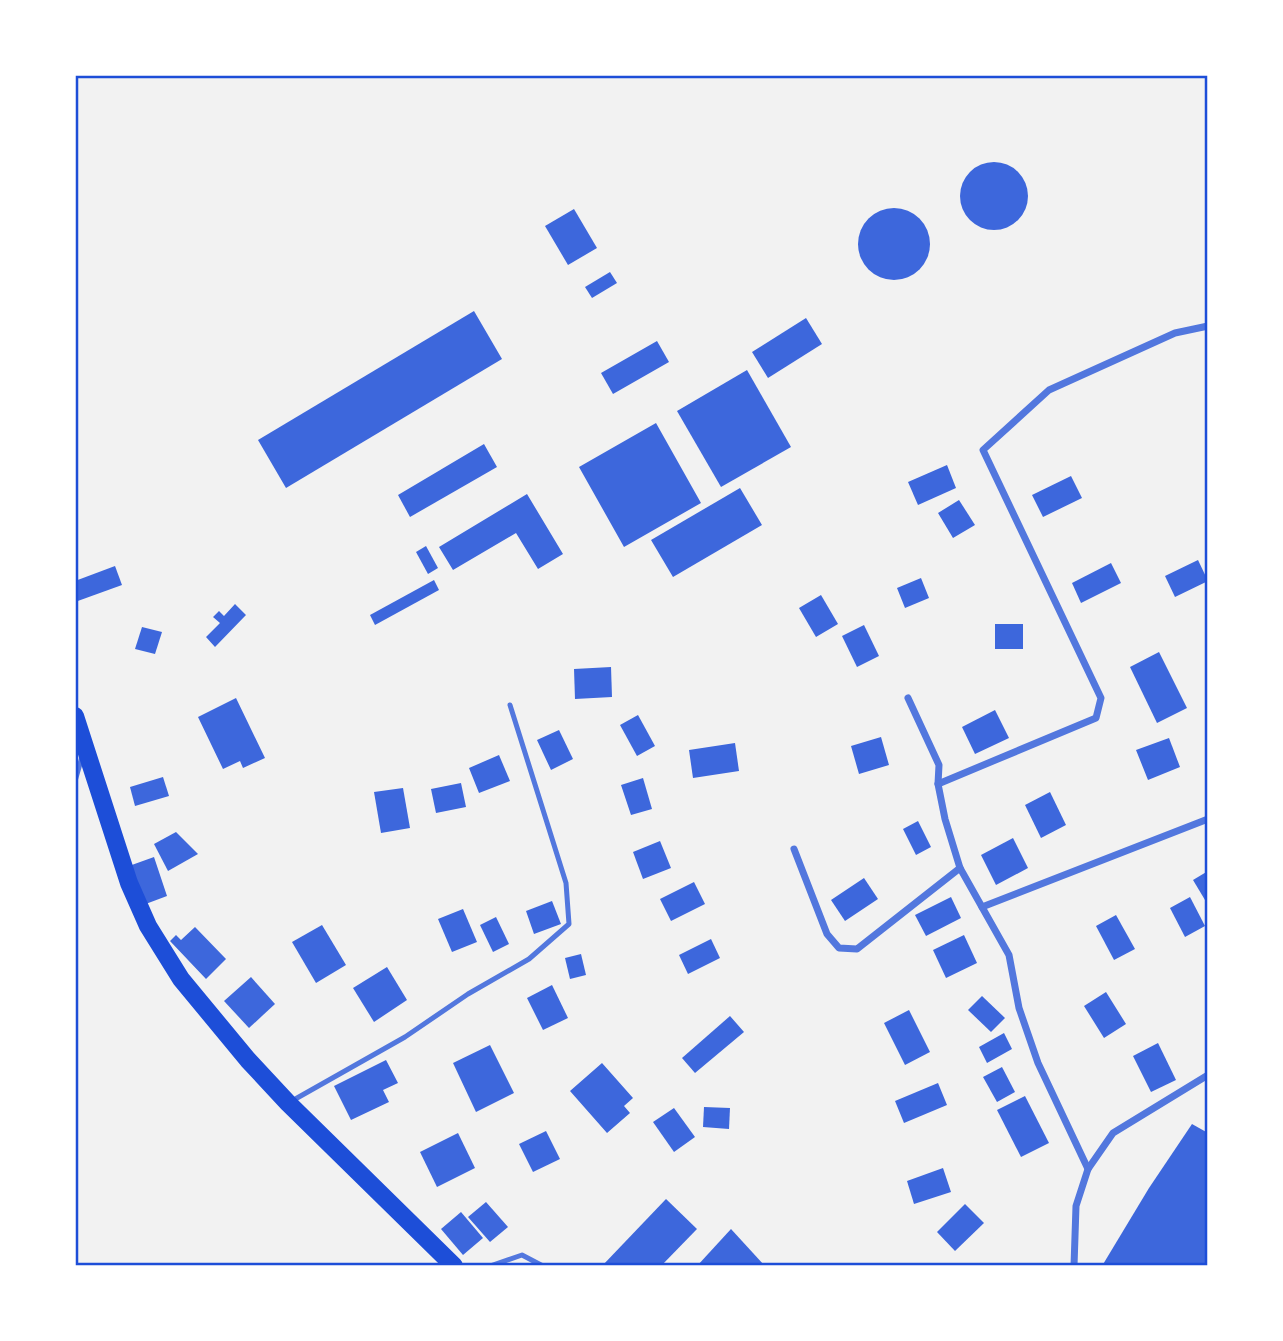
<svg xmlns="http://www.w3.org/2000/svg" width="1283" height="1341" font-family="'Source Sans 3',sans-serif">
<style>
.building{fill:#3d67dc}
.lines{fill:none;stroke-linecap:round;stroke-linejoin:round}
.service{stroke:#5277de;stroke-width:5}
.minor{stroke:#5277de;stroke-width:7}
.primary{stroke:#1d4ed8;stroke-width:18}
.neatline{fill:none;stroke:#1d4ed8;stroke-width:2.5}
</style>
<rect width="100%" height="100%" fill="#f2f2f2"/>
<g class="building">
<circle cx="994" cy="196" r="34"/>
<circle cx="894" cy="244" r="36"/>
<path d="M574,209L597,248L568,265L545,226Z"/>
<path d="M610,272L617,283L592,298L585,287Z"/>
<path d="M474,311L502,359L286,488L258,440Z"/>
<path d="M806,318L822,344L768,378L752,352Z"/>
<path d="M657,341L669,362L613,394L601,373Z"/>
<path d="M747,370L791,447L721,487L677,411Z"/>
<path d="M656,423L701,503L624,547L579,467Z"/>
<path d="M484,444L497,467L410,517L398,495Z"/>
<path d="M947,465L956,488L918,505L908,482Z"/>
<path d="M1071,476L1082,498L1043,517L1032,495Z"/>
<path d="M740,488L762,525L673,577L651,540Z"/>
<path d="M527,494L563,554L538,569L516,533L453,570L439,547Z"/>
<path d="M959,500L975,525L953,538L938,513Z"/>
<path d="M426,546L438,568L428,574L416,552Z"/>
<path d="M1198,560L1208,581L1175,597L1165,576Z"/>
<path d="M1111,563L1121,583L1081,603L1072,583Z"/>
<path d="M115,566L122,585L75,602V581Z"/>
<path d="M921,578L929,598L905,608L897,588Z"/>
<path d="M434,580L439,590L375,625L370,615Z"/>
<path d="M821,595L838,624L816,637L799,608Z"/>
<path d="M235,604L246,615L215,647L206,637L220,623L213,617L219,611L224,616Z"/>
<rect x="995" y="624" width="28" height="25"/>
<path d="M864,625L879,656L857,667L842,636Z"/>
<path d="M142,627L162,632L155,654L135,649Z"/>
<path d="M1159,652L1187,708L1157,723L1130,667Z"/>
<path d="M611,667L612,697L575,699L574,669Z"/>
<path d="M236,698L265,758L243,768L240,761L223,769L198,717Z"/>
<path d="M995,710L1009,738L975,754L962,727Z"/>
<path d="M638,715L655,746L637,756L620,725Z"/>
<path d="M559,730L573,759L551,770L537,740Z"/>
<path d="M881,737L889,765L859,774L851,746Z"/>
<path d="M1169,738L1180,767L1148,780L1136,750Z"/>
<path d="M735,743L739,771L693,778L689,750Z"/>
<path d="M499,755L510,781L479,793L469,768Z"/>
<path d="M163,777L169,796L135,806L130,787Z"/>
<path d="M643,778L652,809L631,815L621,785Z"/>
<path d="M461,783L466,807L436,813L431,789Z"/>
<path d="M403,788L410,828L381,833L374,792Z"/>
<path d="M1050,792L1066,825L1041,838L1025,805Z"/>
<path d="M918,821L931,847L916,855L903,829Z"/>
<path d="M176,832L198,854L168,871L154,844Z"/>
<path d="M1013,838L1028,868L996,885L981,855Z"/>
<path d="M660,841L671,868L643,879L633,852Z"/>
<path d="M154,857L167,896L143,905L129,866Z"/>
<path d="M1208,871V905L1193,880Z"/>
<path d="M864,878L878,899L845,921L831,900Z"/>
<path d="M694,882L705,904L671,921L660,899Z"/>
<path d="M951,897L961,918L926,936L915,915Z"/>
<path d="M1190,897L1205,926L1185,937L1170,908Z"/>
<path d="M552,901L561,924L534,934L526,911Z"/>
<path d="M463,909L477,942L452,952L438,919Z"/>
<path d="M1116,915L1135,949L1114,960L1096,926Z"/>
<path d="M496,917L509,944L493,952L480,925Z"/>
<path d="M322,925L346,965L316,983L292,942Z"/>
<path d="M195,927L226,959L206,979L170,941L176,935L181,940Z"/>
<path d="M964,935L977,963L946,978L933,950Z"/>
<path d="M711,939L720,958L688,974L679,955Z"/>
<path d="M581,954L586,975L570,979L565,958Z"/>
<path d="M387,967L407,1000L374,1022L353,988Z"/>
<path d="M251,977L275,1004L249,1028L224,1001Z"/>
<path d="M552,985L568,1018L543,1030L527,998Z"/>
<path d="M1106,992L1126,1024L1104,1038L1084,1006Z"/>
<path d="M982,996L1005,1018L991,1032L968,1010Z"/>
<path d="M909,1010L930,1052L905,1065L884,1023Z"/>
<path d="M730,1016L744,1032L695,1073L682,1058Z"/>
<path d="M1004,1033L1012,1049L987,1063L979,1047Z"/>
<path d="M1158,1043L1176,1080L1151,1092L1133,1056Z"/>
<path d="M490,1045L514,1093L476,1112L453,1063Z"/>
<path d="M386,1060L398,1083L383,1090L389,1102L351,1120L334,1086Z"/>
<path d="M602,1063L633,1098L624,1106L630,1113L607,1133L570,1091Z"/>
<path d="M1002,1067L1015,1092L997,1102L983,1077Z"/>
<path d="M938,1083L947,1105L904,1123L895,1101Z"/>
<path d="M1025,1096L1049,1143L1021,1157L997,1110Z"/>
<path d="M704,1107L730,1108L729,1129L703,1127Z"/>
<path d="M674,1108L695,1137L674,1152L653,1122Z"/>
<path d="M1192,1124L1208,1133V1266H1102L1149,1188Z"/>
<path d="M546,1131L560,1159L533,1172L519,1144Z"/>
<path d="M458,1133L475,1168L437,1187L420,1152Z"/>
<path d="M943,1168L951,1192L914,1204L907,1181Z"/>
<path d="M666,1199L697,1229L661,1266H602Z"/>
<path d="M486,1202L508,1227L490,1242L468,1217Z"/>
<path d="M965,1204L984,1223L955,1251L937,1232Z"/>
<path d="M461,1212L483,1238L463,1255L441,1229Z"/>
<path d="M731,1229L765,1266H697Z"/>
</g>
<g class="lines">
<g class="service">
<path d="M75,781L82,757"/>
<path d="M290,1102L405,1037L468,994L529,959L569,924L566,883L510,705"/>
<path d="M490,1266L522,1255L543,1266"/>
</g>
<g class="minor">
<path d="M908,698L939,765L938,784L945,819L960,868L1009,955L1019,1008L1038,1063L1088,1169"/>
<path d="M938,784L1096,718L1101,698L983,450L1049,390L1175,333L1208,326"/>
<path d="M794,849L827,934L839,948L857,949L960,868"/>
<path d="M982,907L1208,819"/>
<path d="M1074,1266L1076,1206L1088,1169L1113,1133L1208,1075"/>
</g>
<path class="primary" d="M75,716L129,883L148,926L181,979L248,1060L288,1103L454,1266"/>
</g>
<rect width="1283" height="1341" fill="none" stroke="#ffffff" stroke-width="154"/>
<rect x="77" y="77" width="1129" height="1187" class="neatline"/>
</svg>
